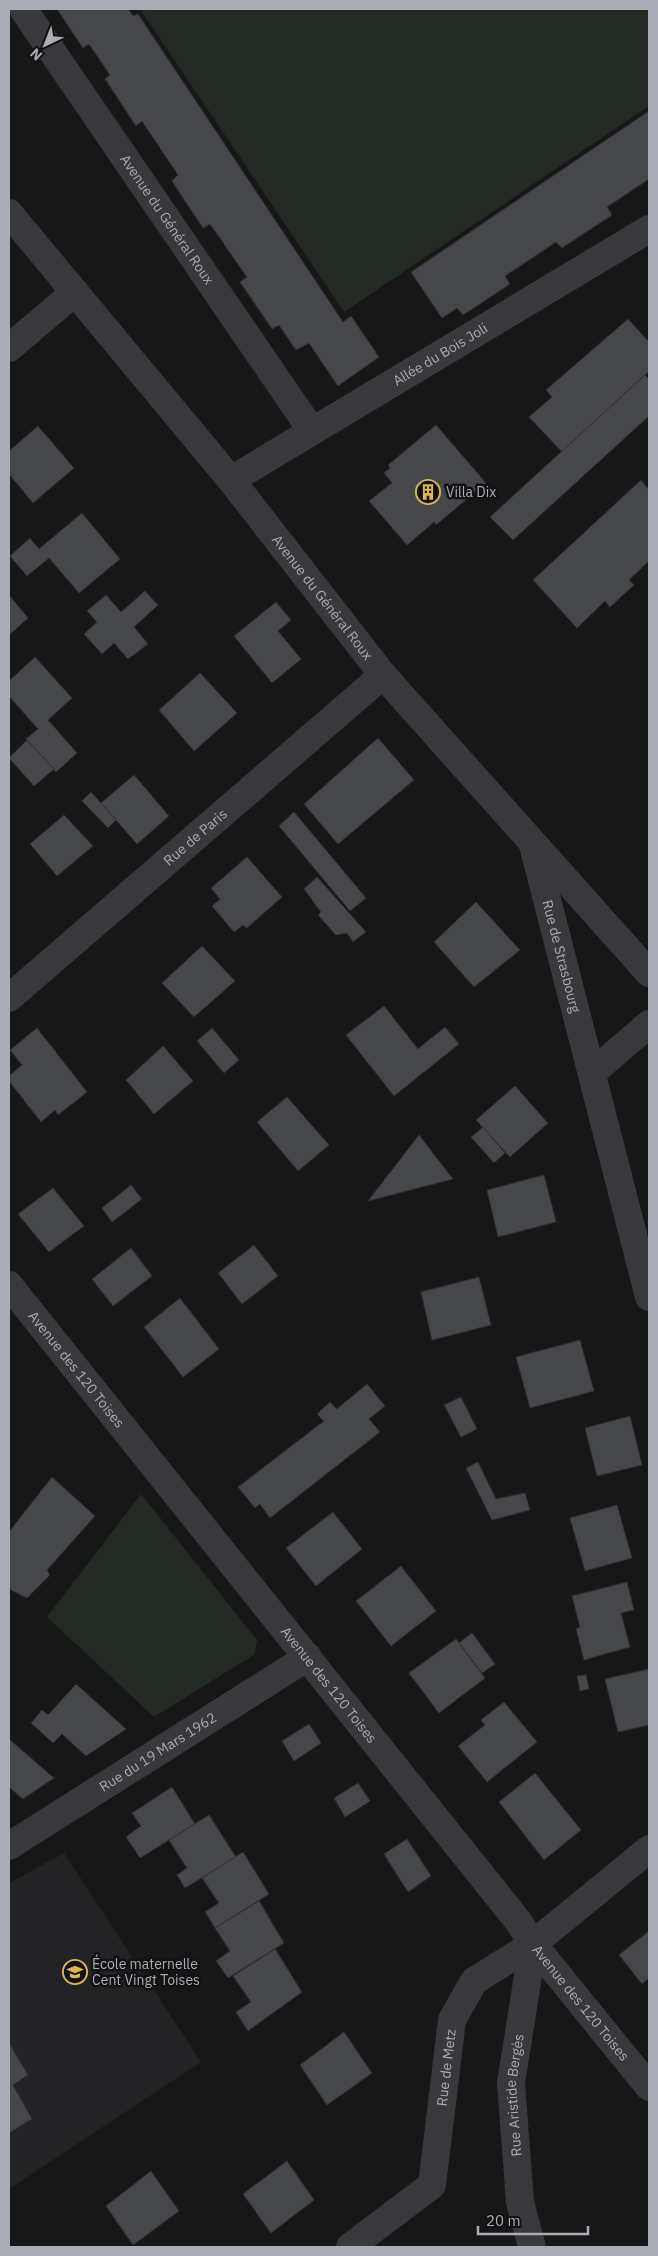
<svg xmlns="http://www.w3.org/2000/svg" width="658" height="2256" font-family="'IBM Plex Sans',sans-serif">
<style>
.built{fill:#232325}
.green{fill:#232a24}
.building{fill:#46474a;stroke:#313134}
.lines{fill:none;stroke-linecap:round;stroke-linejoin:round}
.street{stroke:#38383d;stroke-width:28}
.labels{text-anchor:middle;stroke-width:5;stroke-linejoin:round;paint-order:stroke}
.street-label{font-size:14px;fill:#aaadb6;stroke:#121213}
.poi-label{font-size:14px;fill:#aaadb6;stroke:#121213;text-anchor:start}
</style>
<rect width="100%" height="100%" fill="#171718"/>
<path class="built" d="M64,1853L201,2062L9,2189V1883Z"/>
<g class="green">
<path d="M140,9H649V106L344,312Z"/>
<path d="M141,1494L257,1640L255,1654L154,1717L47,1617Z"/>
</g>
<g class="building">
<path d="M57,9H128L133,16L138,14L343,322L351,316L379,357L338,386L309,343L296,350L279,325L272,329L240,282L247,277L210,224L203,228L172,181L178,175L142,121L136,126L105,79L110,75L89,44L83,48Z"/>
<path d="M649,111V179L607,207L612,215L562,248L556,242L505,276L510,284L463,315L457,308L442,318L411,272Z"/>
<path d="M628,319L649,342V371L562,452L529,417L552,397L546,390Z"/>
<path d="M645,375L649,379V416L513,540L490,517Z"/>
<path d="M436,425L486,483L436,525L434,522L407,545L369,501L392,483L384,473L390,468L388,465Z"/>
<path d="M38,426L74,468L33,503L9,474V451Z"/>
<path d="M641,480L649,490V561L629,580L634,585L610,607L605,601L577,628L533,580Z"/>
<path d="M82,513L120,559L79,593L49,558L27,576L10,556L30,538L39,549Z"/>
<path d="M145,591L158,605L134,627L148,644L128,659L114,643L102,654L84,634L97,622L87,611L106,595L121,612Z"/>
<path d="M9,595L28,618L9,635Z"/>
<path d="M276,602L291,620L278,631L301,659L272,683L234,636Z"/>
<path d="M35,657L72,698L48,720L77,753L56,772L26,739L38,729L9,696V681Z"/>
<path d="M200,673L237,713L194,751L159,710Z"/>
<path d="M378,738L414,780L338,844L304,804Z"/>
<path d="M27,740L54,769L34,786L9,758Z"/>
<path d="M134,775L169,816L137,844L101,803Z"/>
<path d="M91,792L116,820L108,828L82,801Z"/>
<path d="M294,812L366,898L350,911L279,826Z"/>
<path d="M64,815L93,846L57,876L30,844Z"/>
<path d="M247,857L282,897L247,928L243,925L234,932L212,906L220,899L211,888Z"/>
<path d="M317,877L366,932L353,942L347,933L336,935L318,915L321,912L304,889Z"/>
<path d="M476,902L520,950L474,987L434,942Z"/>
<path d="M202,946L235,981L194,1017L162,983Z"/>
<path d="M384,1006L418,1049L445,1027L459,1044L394,1096L346,1035Z"/>
<path d="M37,1028L87,1092L58,1115L55,1110L41,1122L9,1081V1076L22,1065L10,1050Z"/>
<path d="M212,1028L239,1060L224,1073L197,1041Z"/>
<path d="M163,1046L193,1081L154,1114L126,1080Z"/>
<path d="M515,1086L548,1123L510,1157L476,1120Z"/>
<path d="M287,1097L329,1145L298,1171L257,1122Z"/>
<path d="M483,1127L505,1153L494,1163L471,1137Z"/>
<path d="M419,1135L453,1179L368,1201Z"/>
<path d="M544,1175L556,1222L498,1237L487,1190Z"/>
<path d="M131,1185L142,1199L112,1222L102,1208Z"/>
<path d="M53,1188L84,1226L49,1252L18,1214Z"/>
<path d="M254,1245L278,1276L242,1304L218,1273Z"/>
<path d="M131,1248L152,1276L113,1306L92,1279Z"/>
<path d="M479,1277L491,1325L432,1340L421,1292Z"/>
<path d="M180,1298L219,1349L183,1377L144,1327Z"/>
<path d="M580,1340L594,1391L530,1408L516,1357Z"/>
<path d="M367,1384L385,1406L369,1419L380,1432L270,1518L260,1504L255,1508L238,1487L324,1421L317,1414L330,1402L337,1409Z"/>
<path d="M461,1397L477,1429L461,1437L444,1405Z"/>
<path d="M630,1416L642,1465L597,1476L585,1428Z"/>
<path d="M478,1462L496,1499L525,1493L530,1510L492,1520L466,1468Z"/>
<path d="M52,1477L95,1516L47,1570L50,1575L27,1598L11,1590L9,1586V1532Z"/>
<path d="M617,1505L632,1558L585,1571L570,1518Z"/>
<path d="M333,1512L362,1549L316,1586L286,1548Z"/>
<path d="M401,1566L436,1611L391,1646L356,1601Z"/>
<path d="M627,1582L634,1610L621,1613L630,1647L584,1660L576,1629L580,1627L572,1596Z"/>
<path d="M472,1633L495,1664L482,1673L459,1643Z"/>
<path d="M456,1639L485,1678L439,1713L409,1673Z"/>
<path d="M649,1669V1725L618,1732L605,1679Z"/>
<path d="M586,1675L589,1689L580,1691L577,1676Z"/>
<path d="M76,1684L126,1729L86,1756L62,1734L53,1743L31,1723L42,1710L48,1715Z"/>
<path d="M504,1702L537,1742L487,1782L458,1746L485,1725L481,1720Z"/>
<path d="M309,1724L321,1743L294,1761L282,1741Z"/>
<path d="M9,1739L54,1778L23,1799L9,1787Z"/>
<path d="M535,1773L581,1830L544,1860L499,1802Z"/>
<path d="M358,1783L370,1801L345,1817L334,1798Z"/>
<path d="M172,1787L195,1824L140,1858L126,1837L141,1826L132,1813Z"/>
<path d="M209,1815L236,1857L185,1888L177,1875L187,1868L169,1840Z"/>
<path d="M407,1839L431,1876L408,1892L384,1854Z"/>
<path d="M243,1852L269,1894L215,1928L205,1912L219,1903L202,1878Z"/>
<path d="M259,1901L284,1943L228,1978L216,1961L230,1951L215,1928Z"/>
<path d="M649,1931V1978L642,1984L619,1955Z"/>
<path d="M275,1949L302,1992L248,2031L236,2012L251,2002L233,1976Z"/>
<path d="M344,2032L372,2073L327,2105L300,2065Z"/>
<path d="M9,2043L28,2075L13,2085L32,2119L9,2133Z"/>
<path d="M287,2161L314,2200L271,2233L243,2194Z"/>
<path d="M151,2171L179,2211L133,2245L106,2206Z"/>
</g>
<g class="lines">
<g class="street">
<path id="s1" d="M23,9L312,431"/>
<path id="s2" d="M9,213L231,480L383,675L649,973"/>
<path d="M9,348L75,292"/>
<path id="s3" d="M231,480L649,229"/>
<path id="s4" d="M533,845L649,1297"/>
<path id="s5" d="M9,998L383,675"/>
<path d="M592,1073L649,1024"/>
<path id="s6" d="M9,1285L518,1921L533,1944L649,2087"/>
<path id="s7" d="M9,1846L308,1657"/>
<path id="s8" d="M350,2247L432,2185L452,2020L474,1981L533,1944L649,1849"/>
<path id="s9" d="M532,2247L520,2202L511,2083L533,1944"/>
</g>
</g>
<defs>
<symbol id="building-ring" viewBox="-11 -11 22 22"><circle r="9.5" fill="#121213" stroke="#dbb74c" stroke-width="1.5"/><path d="M-4-6H4V6H1V3H-1V6H-4ZM-2.5-4.3h1.7v1.8h-1.7ZM.8-4.3h1.7v1.8H.8ZM-2.5-1h1.7V.8h-1.7ZM.8-1h1.7V.8H.8Z" fill="#dbb74c"/></symbol>
<symbol id="school-ring" viewBox="-11 -11 22 22"><circle r="9.5" fill="#121213" stroke="#dbb74c" stroke-width="1.5"/><path d="M0-5L7-2L0 1L-7-2ZM-4 1L0 2.5L4 1V4Q0 6-4 4Z" fill="#dbb74c"/></symbol>
</defs>
<g fill-rule="evenodd">
<use href="#building-ring" x="414" y="478" width="28" height="28"/>
<use href="#school-ring" x="61" y="1958" width="28" height="28"/>
</g>
<g class="labels">
<g class="street-label">
<text dy="5" stroke="none"><textPath href="#s1" startOffset="255">Avenue du Général Roux</textPath></text>
<text dy="5" stroke="none"><textPath href="#s3" startOffset="244">Allée du Bois Joli</textPath></text>
<text dy="5" stroke="none"><textPath href="#s2" startOffset="496">Avenue du Général Roux</textPath></text>
<text dy="5" stroke="none"><textPath href="#s5" startOffset="246">Rue de Paris</textPath></text>
<text dy="5" stroke="none"><textPath href="#s4" startOffset="115">Rue de Strasbourg</textPath></text>
<text dy="5" stroke="none"><textPath href="#s6" startOffset="108">Avenue des 120 Toises</textPath></text>
<text dy="5" stroke="none"><textPath href="#s6" startOffset="512">Avenue des 120 Toises</textPath></text>
<text dy="5" stroke="none"><textPath href="#s7" startOffset="176">Rue du 19 Mars 1962</textPath></text>
<text dy="5" stroke="none"><textPath href="#s6" startOffset="918">Avenue des 120 Toises</textPath></text>
<text dy="5" stroke="none"><textPath href="#s8" startOffset="221">Rue de Metz</textPath></text>
<text dy="5" stroke="none"><textPath href="#s9" startOffset="154">Rue Aristide Bergès</textPath></text>
</g>
<g class="poi-label">
<text x="446" y="497">Villa Dix</text>
<text x="92" y="1969">École maternelle<tspan x="92" dy="16">Cent Vingt Toises</tspan></text>
</g>
</g>
<rect width="658" height="2256" fill="none" stroke="#aaadb6" stroke-width="20"/>
<g transform="translate(45 45) rotate(223)" stroke="#121213" stroke-width="4" paint-order="stroke">
<path d="M0-4L9 19L0 12L-9 19Z" fill="#aaadb6"/>
<text y="-8" font-size="14" font-weight="bold" text-anchor="middle" fill="#aaadb6">N</text>
</g>
<path d="M478 2226v8h110v-8" fill="none" stroke="#aaadb6" stroke-width="2.5"/>
<text x="486" y="2226" font-size="15" fill="#aaadb6" stroke="#121213" stroke-width="4" paint-order="stroke">20 m</text>
</svg>
